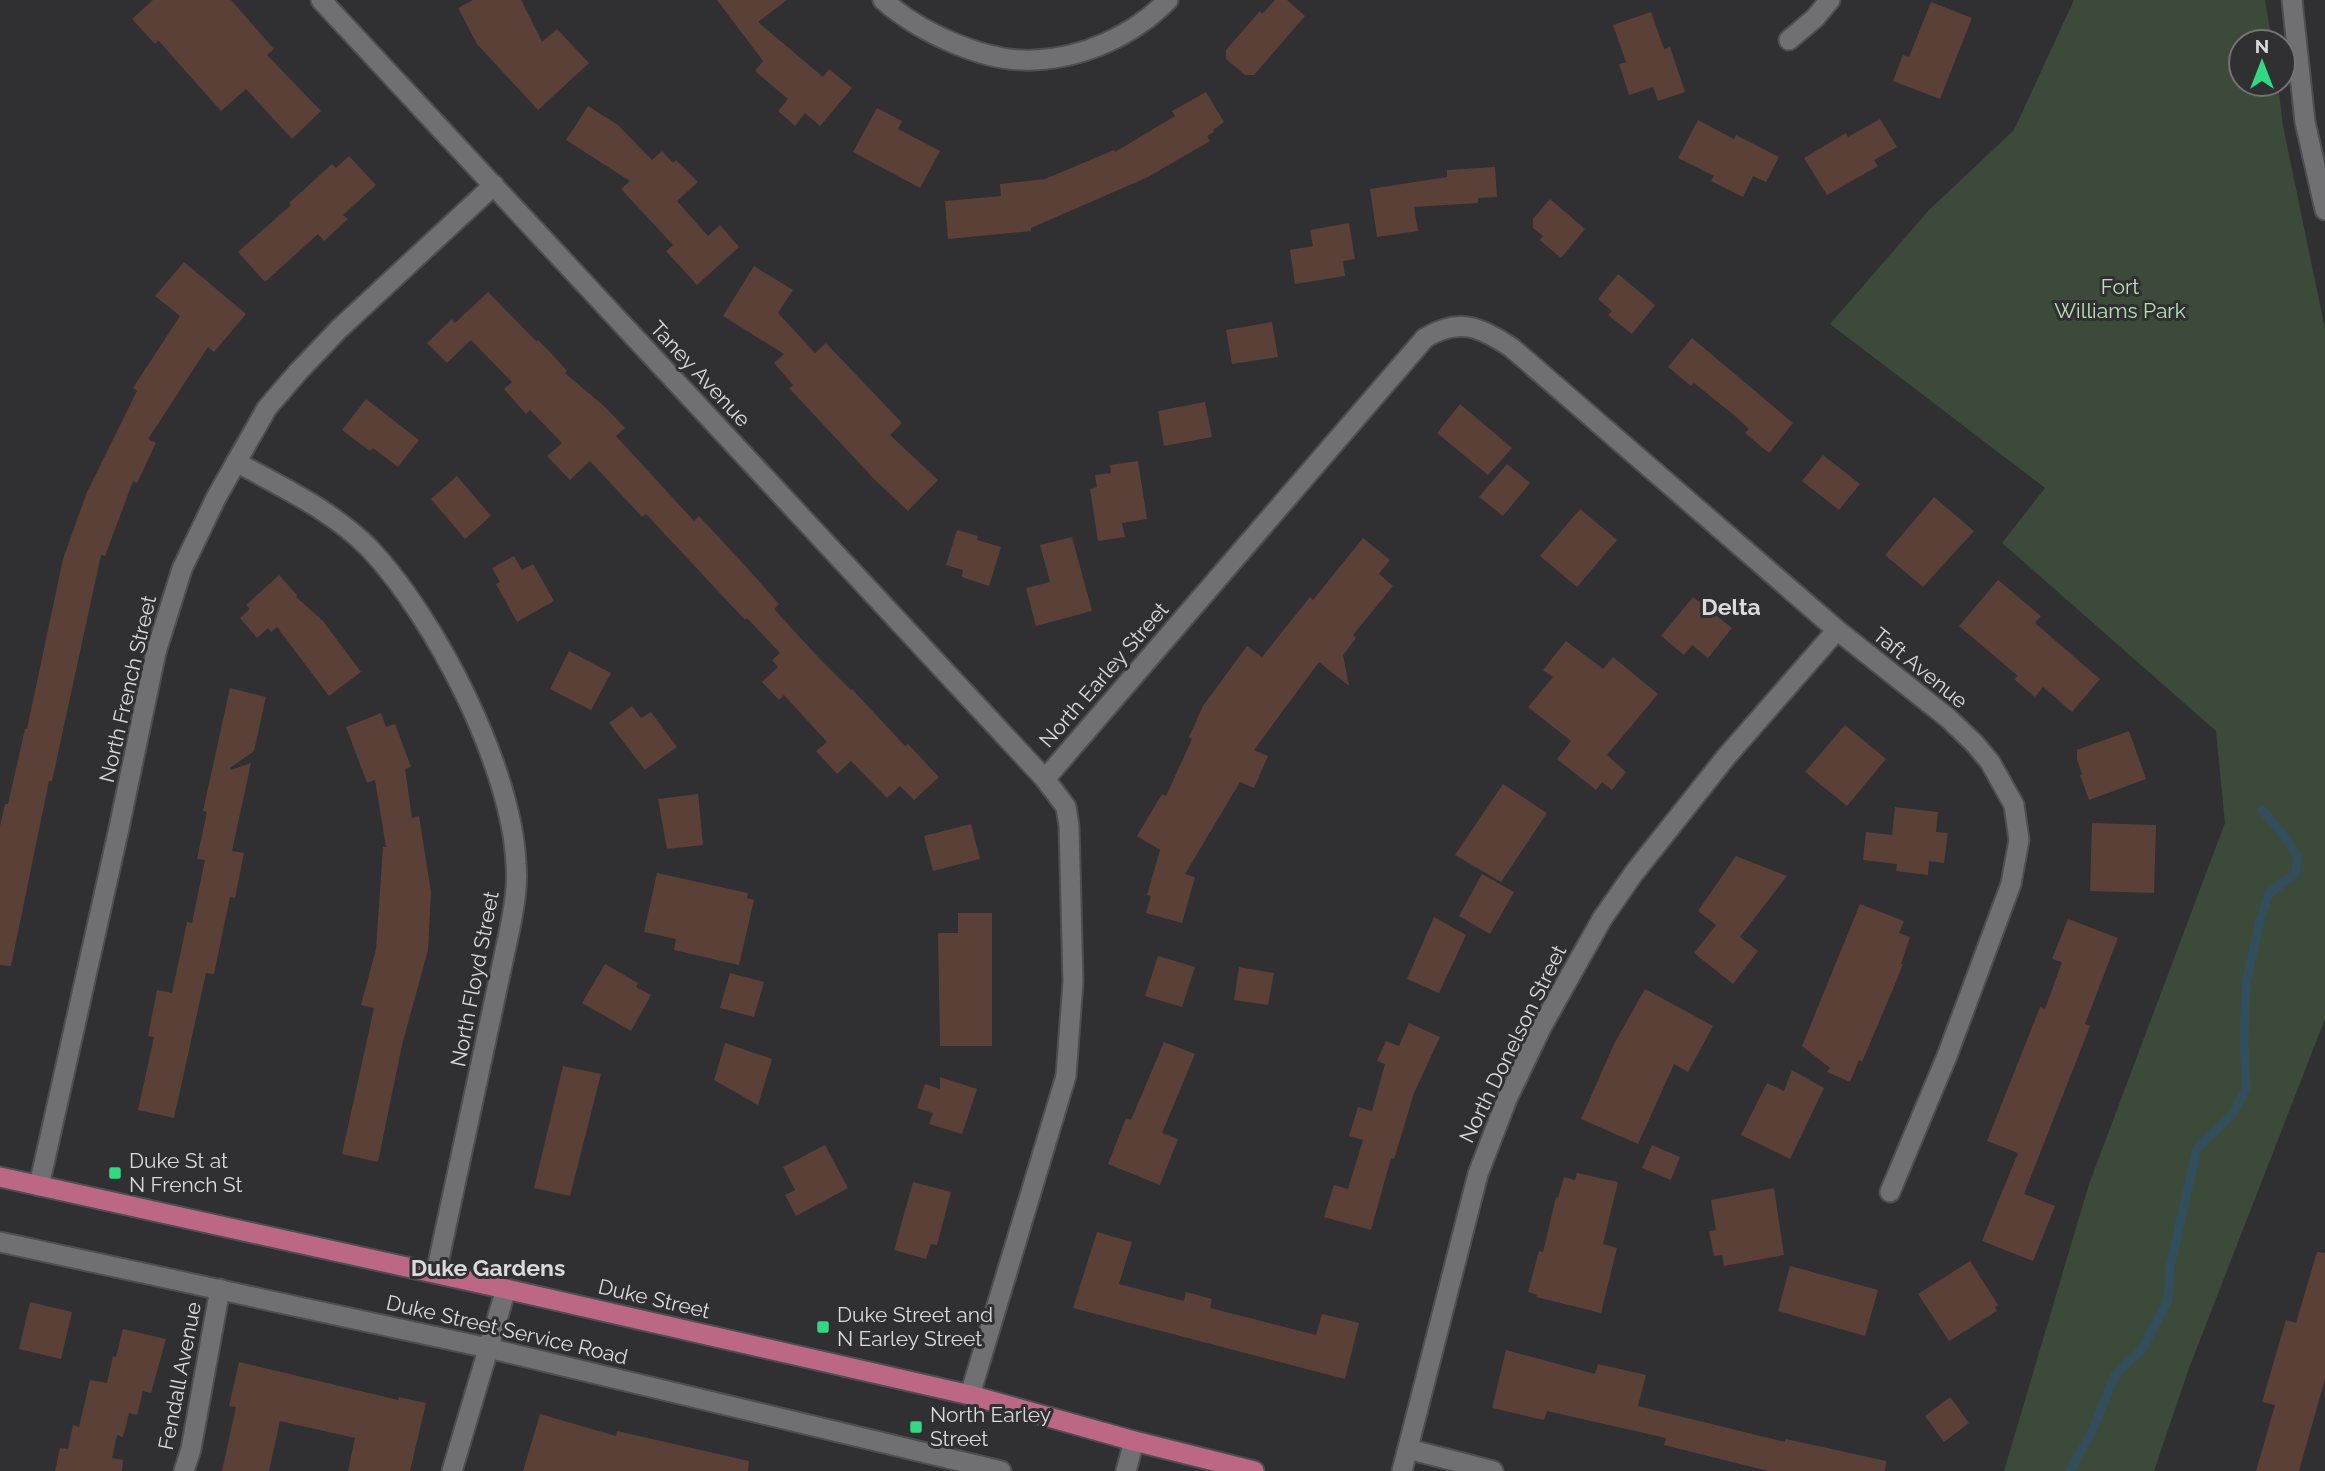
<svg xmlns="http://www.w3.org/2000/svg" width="2325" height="1471" font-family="Raleway,sans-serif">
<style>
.green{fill:#3c4b39}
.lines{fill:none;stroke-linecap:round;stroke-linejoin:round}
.stream{stroke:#324e5c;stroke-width:9}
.building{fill:#5b4038}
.minor-casing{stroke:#4e4e50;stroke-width:23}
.tertiary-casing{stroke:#4e4e50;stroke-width:23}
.primary-casing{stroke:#4e4e50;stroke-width:23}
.minor{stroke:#706f72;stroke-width:19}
.tertiary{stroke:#706f72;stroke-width:19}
.primary{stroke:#bc6884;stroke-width:19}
.poi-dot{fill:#32d882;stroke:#302f32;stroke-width:2.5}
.labels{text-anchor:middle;stroke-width:6;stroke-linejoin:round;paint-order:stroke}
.park-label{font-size:21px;fill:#bbe0b5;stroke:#302f32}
.street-label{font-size:21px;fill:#dadadc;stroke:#302f32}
.poi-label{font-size:21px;fill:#dadadc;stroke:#302f32;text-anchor:start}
.neighbourhood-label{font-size:23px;font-weight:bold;fill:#dadadc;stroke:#302f32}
</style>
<rect width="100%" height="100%" fill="#302f32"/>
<path class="green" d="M2074,0H2265L2272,42H2241V84H2278L2283,126L2325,329V1019L2189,1368L2154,1471H2004L2089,1184L2225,823L2216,731L2002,543L2045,488L1830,324L1929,210L2014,130Z"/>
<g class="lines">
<path class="stream" d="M2070,1471L2092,1431L2115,1375L2143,1348L2168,1300L2170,1267L2197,1148L2230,1117L2246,1090L2244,1040L2246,984L2260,921L2269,893L2295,874L2298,858L2286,838L2262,810"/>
</g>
<g class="building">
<path d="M153,0H231L274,49L267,55L321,111L292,139L246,89L221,111L158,40L155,44L132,19Z"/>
<path d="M473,0H521L542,42L557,29L589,63L538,110L477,44L458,8Z"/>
<path d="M717,0H787L758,22L823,77L829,69L852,88L820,126L805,113L795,126L778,111L788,99L755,71L763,61Z"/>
<path d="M1275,0H1287L1305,16L1254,75H1245L1226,59V50L1260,11L1262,14Z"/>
<path d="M1931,2L1972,18L1940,99L1893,81L1903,55L1909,57Z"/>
<path d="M1651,12L1664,49L1670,47L1685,92L1658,101L1653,87L1629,95L1619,64L1626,62L1613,25Z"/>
<path d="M1206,92L1224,122L1213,130L1214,132L1207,136L1210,141L1148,177L1031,228V231L948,239L945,201L1001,196L1000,184L1045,179L1114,150L1115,152L1175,116L1172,111Z"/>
<path d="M588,106L618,125L652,160L662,151L673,163L676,160L698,182L677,201L708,236L720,225L739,247L697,285L666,251L673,245L621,189L630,181L566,140Z"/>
<path d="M877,108L902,121L898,129L940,151L920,188L853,152Z"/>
<path d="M1880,119L1897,147L1874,160L1878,166L1827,195L1804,158L1846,133L1848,137Z"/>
<path d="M1698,120L1734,139L1736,135L1779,157L1766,182L1753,176L1743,197L1711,181L1714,176L1678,158Z"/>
<path d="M349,156L376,185L343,215L348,219L324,241L318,234L265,282L238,252L291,205L289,203L332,164L336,168Z"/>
<path d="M1495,167L1497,197L1478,198V203L1414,207L1418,231L1377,237L1370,189L1447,177V170Z"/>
<path d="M1550,199L1585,229L1561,258L1540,240L1543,236L1533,228V219Z"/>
<path d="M1349,223L1355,259L1343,261L1345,276L1295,284L1290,250L1313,246L1310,230Z"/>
<path d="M184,262L246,314L214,352L208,347L148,439L156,443L137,483L133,481L105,556L101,555L52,781H49L11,966L0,965V826L5,804H8L25,729H27L63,559L87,492L137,391L133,388L180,316L155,296Z"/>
<path d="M754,266L793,290L778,313L815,353L826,343L902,423L890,435L938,480L908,511L875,480L789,388L793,385L774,363L784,354L723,316Z"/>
<path d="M1618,274L1655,305L1632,334L1608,315L1612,311L1598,299Z"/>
<path d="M488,292L536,341L538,340L549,351L567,371L565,373L605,407L625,428L616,436L694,521L699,516L749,570L779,604L774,609L818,657L851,690L852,689L905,746L908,744L939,777L914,800L900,786L887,798L851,761L837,774L816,751L827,742L784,695L779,700L762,682L778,667L772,660L780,653L747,618L745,620L646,514L642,517L590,461L570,480L547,456L562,443L530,410L526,414L504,389L512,382L471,340L447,363L427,343L452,319L455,323Z"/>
<path d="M1272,322L1278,357L1232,364L1226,330Z"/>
<path d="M1692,338L1793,423L1769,453L1745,433L1749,429L1735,416L1694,383L1691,386L1668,367Z"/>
<path d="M366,399L419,440L398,467L373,448L370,451L342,430Z"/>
<path d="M1205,402L1212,437L1164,446L1158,411Z"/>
<path d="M1460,404L1512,448L1488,475L1437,433Z"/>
<path d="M1823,455L1860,484L1839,510L1802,481Z"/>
<path d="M1138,461L1147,519L1122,523L1125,537L1098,541L1090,489L1097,487L1095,475L1111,473L1110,465Z"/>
<path d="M1507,464L1530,483L1503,516L1479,497Z"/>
<path d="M457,476L491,516L465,539L431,499Z"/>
<path d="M1934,497L1974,531L1923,587L1885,555Z"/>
<path d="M1580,509L1617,540L1577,587L1540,556Z"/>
<path d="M957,530L978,536L977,540L1001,547L989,586L962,577L963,570L946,565Z"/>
<path d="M1072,537L1092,611L1036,626L1026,588L1050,582L1040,545Z"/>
<path d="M1363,538L1390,560L1379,574L1393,586L1353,635L1356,638L1343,655L1349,686L1319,662L1254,750L1268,756L1254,788L1240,782L1185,874L1195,877L1182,923L1146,913L1151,896L1147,895L1160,850L1137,836L1162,794L1166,796L1192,739L1189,737L1203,706L1247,646L1262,657L1310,597L1313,600Z"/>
<path d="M514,556L522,570L533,564L554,601L517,622L496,584L500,582L492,568Z"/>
<path d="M279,575L297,595L296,597L323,621L361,672L329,696L277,627L271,632L268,628L257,638L240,618L250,609L246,605Z"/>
<path d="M1998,580L2041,616L2035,623L2100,679L2072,712L2043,687L2035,697L2014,679L2018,676L1959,626Z"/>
<path d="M1693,597L1732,628L1708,658L1692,645L1684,655L1661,636Z"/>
<path d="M1566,641L1603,669L1613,657L1658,694L1607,755L1626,772L1612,790L1602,782L1596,790L1557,759L1571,741L1528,707L1553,677L1543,670Z"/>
<path d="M569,651L611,673L591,710L550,689Z"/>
<path d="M230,688L266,697L254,751L230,768L231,770L251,763L232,851L244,853L235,898L230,897L214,974L206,973L174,1118L138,1110L154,1037L148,1036L157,990L172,993L187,922L192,923L205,860L197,859L207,812L203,811Z"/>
<path d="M632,706L641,718L651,712L677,747L645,770L609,723Z"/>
<path d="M381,713L386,727L395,724L411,767L405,769L412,818L419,816L431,892L428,950L402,1045L378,1162L342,1154L374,1008L361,1005L376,949L383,847H386L375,780L367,783L346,727Z"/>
<path d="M1845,725L1886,759L1847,806L1805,772Z"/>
<path d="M2129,731L2146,779L2089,800L2080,775L2082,774L2077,759V750Z"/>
<path d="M1503,784L1547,813L1501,882L1455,855Z"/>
<path d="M698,794L703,845L667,849L658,799Z"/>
<path d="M1895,807L1938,812L1936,832L1948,833L1944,863L1929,861L1928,875L1896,871L1897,864L1863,860L1866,832L1892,835Z"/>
<path d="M2092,823L2156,825L2154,893L2090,891Z"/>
<path d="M971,824L980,859L933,871L924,836Z"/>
<path d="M1736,856L1787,876L1740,937L1758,951L1733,984L1694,953L1716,925L1698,911Z"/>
<path d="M657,873L748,893L747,898L754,900L739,965L674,950L676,939L644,932Z"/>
<path d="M1482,874L1514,892L1490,934L1459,916Z"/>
<path d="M1860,904L1904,921L1899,933L1910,937L1901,964H1903L1893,989L1862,1062L1859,1060L1850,1082L1827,1072L1830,1068L1802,1046Z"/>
<path d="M958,913H992V1046H940L938,933H958Z"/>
<path d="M1434,917L1466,935L1439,993L1407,979Z"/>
<path d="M2068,919L2118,938L2085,1024L2090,1026L2024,1194L2055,1206L2033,1261L1982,1241L2018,1153L1987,1141L2040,1007L2045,1009L2062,962L2052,959Z"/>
<path d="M1158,956L1195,967L1182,1007L1145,996Z"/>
<path d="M605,964L638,983L636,987L651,995L631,1031L582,1003Z"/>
<path d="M1239,967L1274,973L1268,1005L1234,1000Z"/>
<path d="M730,973L764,982L754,1017L720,1008Z"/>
<path d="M1645,989L1713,1026L1688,1072L1674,1064L1638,1144L1581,1119L1614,1044Z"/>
<path d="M1409,1023L1440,1037L1414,1093L1394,1159L1391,1158L1371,1230L1324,1217L1334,1185L1348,1189L1363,1140L1349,1136L1358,1107L1372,1111L1385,1064L1377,1061L1386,1041L1399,1046Z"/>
<path d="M1164,1042L1195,1054L1162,1133L1178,1139L1160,1185L1108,1164L1126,1118L1131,1120Z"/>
<path d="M725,1043L772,1059L758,1105L714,1080Z"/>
<path d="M563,1066L601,1074L570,1196L534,1188Z"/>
<path d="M1792,1070L1824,1088L1790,1159L1741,1135L1767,1083L1784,1091Z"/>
<path d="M940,1077L977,1089L962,1134L929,1124L933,1113L917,1108L925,1084L940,1089Z"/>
<path d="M825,1145L848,1188L796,1216L785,1195L795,1190L783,1167Z"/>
<path d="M1652,1145L1680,1157L1671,1180L1642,1168Z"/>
<path d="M1577,1173L1618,1182L1603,1244L1617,1248L1601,1313L1536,1297L1537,1295L1528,1292L1539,1251L1543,1252L1556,1197L1558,1198L1564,1177L1575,1180Z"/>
<path d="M913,1182L951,1192L937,1245L931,1244L926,1259L894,1250Z"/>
<path d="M1774,1188L1784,1255L1724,1266L1722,1255L1714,1256L1709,1231L1716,1230L1711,1200Z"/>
<path d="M1097,1232L1132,1242L1119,1284L1184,1301L1186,1292L1212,1299L1210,1308L1316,1335L1322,1314L1359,1323L1345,1379L1073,1308Z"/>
<path d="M2317,1252L2325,1253V1379L2299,1471H2256L2275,1405L2262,1402L2286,1320L2296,1323Z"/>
<path d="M1970,1261L1998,1305L1995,1307L1997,1311L1949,1341L1918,1294Z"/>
<path d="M1790,1266L1878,1290L1865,1336L1778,1311Z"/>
<path d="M30,1302L72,1312L61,1359L19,1349Z"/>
<path d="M123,1329L166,1339L151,1393L143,1391L137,1415L129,1413L123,1437L117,1435L112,1458L123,1460L122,1471H55L60,1448L68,1449L73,1425L79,1427L90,1380L107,1383L113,1356L116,1357Z"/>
<path d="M1506,1350L1595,1374L1598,1364L1646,1375L1638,1406L1785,1442L1786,1439L1886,1461L1885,1471H1768L1664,1445L1666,1438L1547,1411L1544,1420L1492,1408Z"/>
<path d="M239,1362L398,1400L399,1397L426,1403L410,1471H348L355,1438L280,1421L269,1471H222L236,1407L229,1406Z"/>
<path d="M1950,1397L1969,1423L1944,1442L1925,1416Z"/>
<path d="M540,1414L616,1436L617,1431L749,1461L748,1471H523Z"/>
</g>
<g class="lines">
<defs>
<g id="minor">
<path d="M321,0L1045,779L1066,807L1069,826L1073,982L1066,1076L970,1395"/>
<path d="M883,0C919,32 985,63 1034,60C1084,58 1134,35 1168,0"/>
<path d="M1789,40L1815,18L1830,0"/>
<path d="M236,462C282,487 333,511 370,549C436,619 512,768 516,864C518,886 514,907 510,928L436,1273"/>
<path d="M1045,779L1425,338C1459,317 1481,327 1512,348L1837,630L1948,718L1975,744L1990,762L2014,805L2019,840L2011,884L1947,1056L1890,1192"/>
<path d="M39,1186L119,828L156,652L182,569L216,498L267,408L298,372L339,329L494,185"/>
<path d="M0,1242L488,1348L1001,1471"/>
<path d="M1408,1449L1493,1471"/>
<path d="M184,1471L191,1449L220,1289"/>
<path d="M452,1471L506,1289"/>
<path d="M1126,1471L1134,1441"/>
<path d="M1402,1471L1478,1174L1507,1099L1542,1026L1602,919L1634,873L1726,757L1837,630"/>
</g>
<path id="tertiary" d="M2292,0L2305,122L2325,210"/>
<path id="primary" d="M0,1177L506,1289L970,1395L1134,1441L1254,1471"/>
</defs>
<use href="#minor" class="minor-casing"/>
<use href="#tertiary" class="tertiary-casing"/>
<use href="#primary" class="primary-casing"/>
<use href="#minor" class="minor"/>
<use href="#tertiary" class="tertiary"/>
<use href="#primary" class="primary"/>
</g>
<g class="poi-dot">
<rect x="108" y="1166" width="14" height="14" rx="3.5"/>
<rect x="816" y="1320" width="14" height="14" rx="3.5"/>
<rect x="909" y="1420" width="14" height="14" rx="3.5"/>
</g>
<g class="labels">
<g class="park-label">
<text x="2120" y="294">Fort<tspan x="2120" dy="24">Williams Park</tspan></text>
</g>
<g class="street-label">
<text transform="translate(700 374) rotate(47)" y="7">Taney Avenue</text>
<text transform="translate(1920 668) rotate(39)" y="7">Taft Avenue</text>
<text transform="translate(1104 675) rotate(-49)" y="7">North Earley Street</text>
<text transform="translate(128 689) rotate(-77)" y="7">North French Street</text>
<text transform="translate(475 979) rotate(-79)" y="7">North Floyd Street</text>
<text transform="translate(1513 1044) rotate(-64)" y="7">North Donelson Street</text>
<text transform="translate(654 1299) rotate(13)" y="7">Duke Street</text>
<text transform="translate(507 1330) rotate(13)" y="7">Duke Street Service Road</text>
<text transform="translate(180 1376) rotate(-79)" y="7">Fendall Avenue</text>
</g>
<g class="poi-label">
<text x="129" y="1168">Duke St at<tspan x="129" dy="24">N French St</tspan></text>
<text x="837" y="1322">Duke Street and<tspan x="837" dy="24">N Earley Street</tspan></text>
<text x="930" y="1422">North Earley<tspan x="930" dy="24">Street</tspan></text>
</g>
<g class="neighbourhood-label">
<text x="1731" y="615">Delta</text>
<text x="488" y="1276">Duke Gardens</text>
</g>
</g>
<g transform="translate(2262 63)"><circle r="33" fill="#302f32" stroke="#747376" stroke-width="2"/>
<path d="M0-5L12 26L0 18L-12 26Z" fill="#32d882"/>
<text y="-10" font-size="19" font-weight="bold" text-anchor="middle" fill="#dadadc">N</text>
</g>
</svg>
